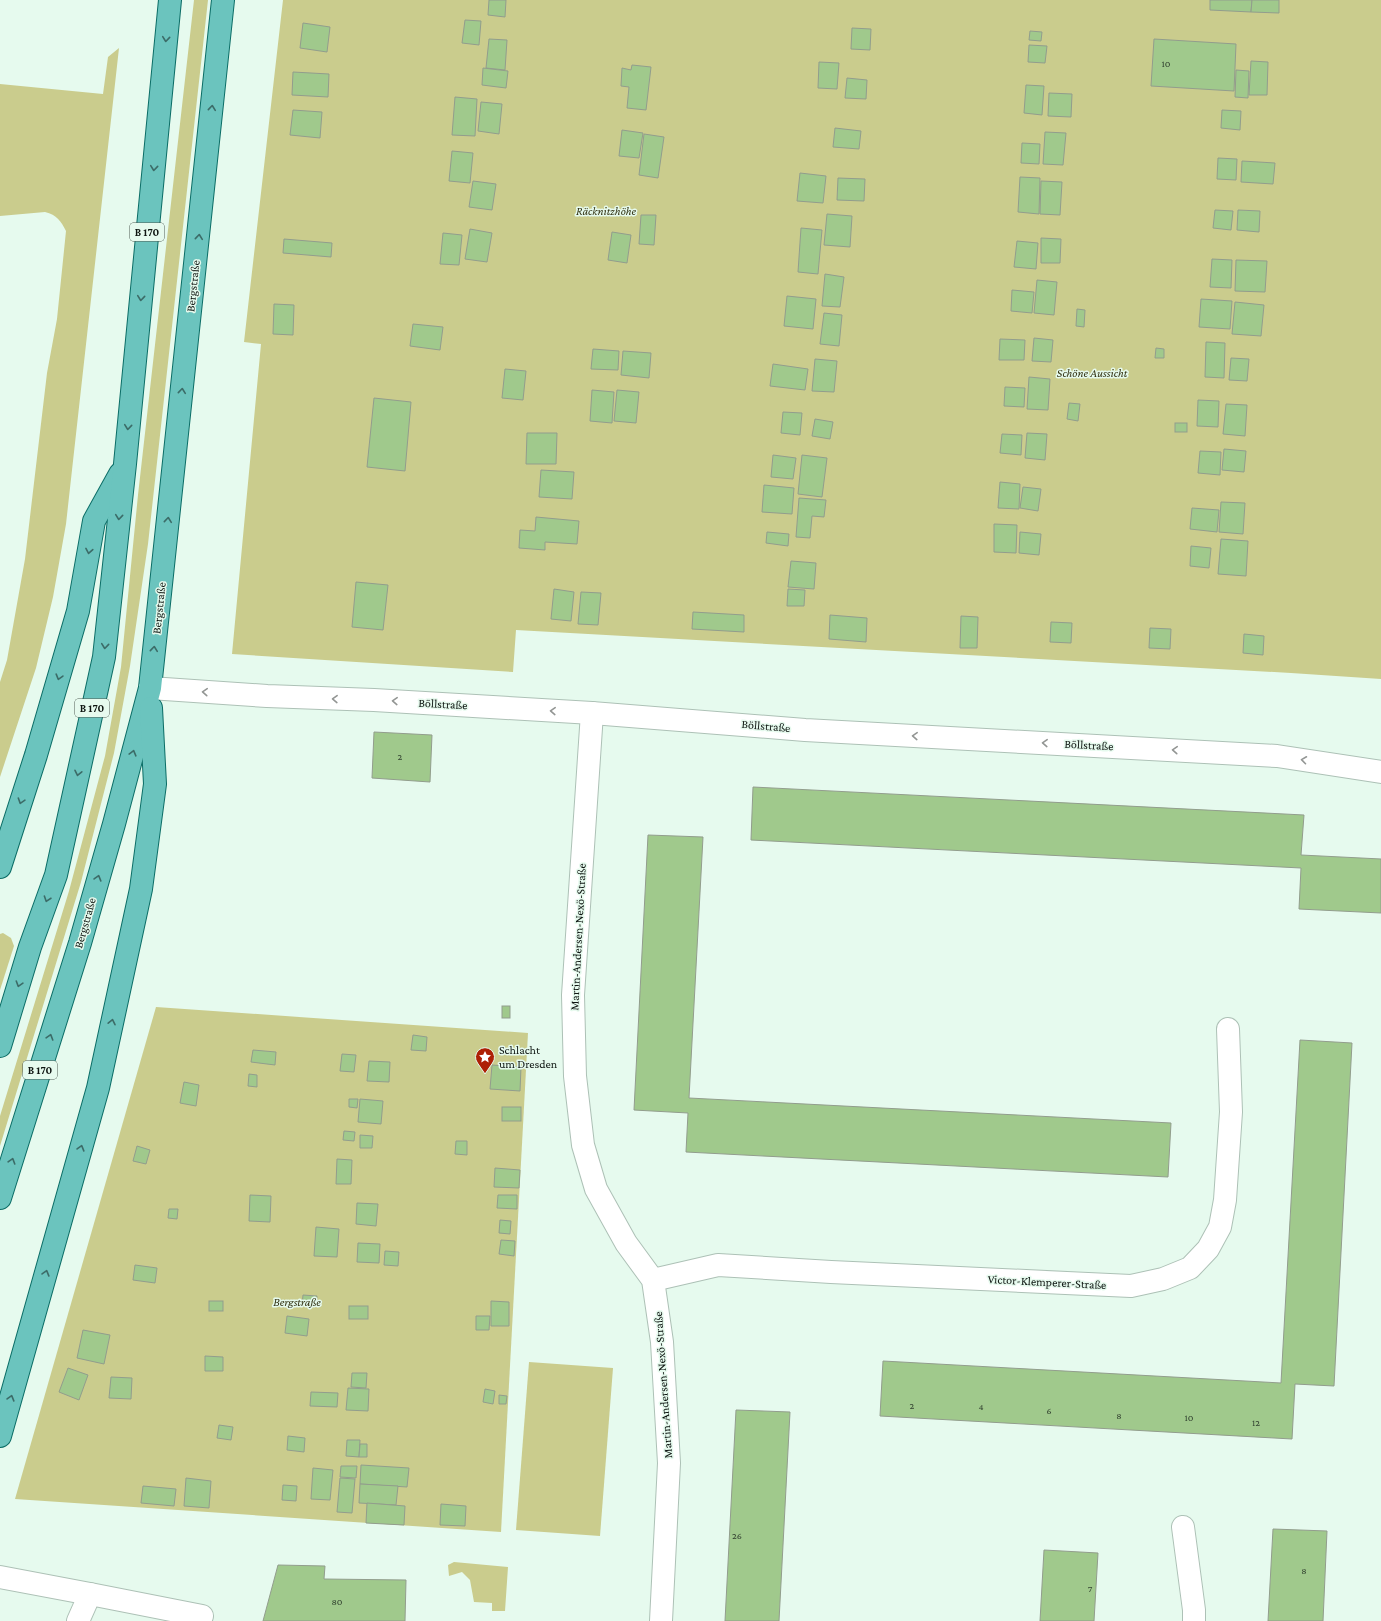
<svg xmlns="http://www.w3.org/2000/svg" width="1381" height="1621" font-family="'Crimson Pro',serif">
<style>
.green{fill:#cacc8d}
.building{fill:#a0c98c;stroke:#929d8d}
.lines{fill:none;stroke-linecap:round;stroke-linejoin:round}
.minor-casing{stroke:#adc1b6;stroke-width:24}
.major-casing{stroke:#0b6d66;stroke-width:24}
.minor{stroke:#fff;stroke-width:22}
.major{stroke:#6bc4be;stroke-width:22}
.oneway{stroke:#3c6c68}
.oneway2{stroke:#939694}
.labels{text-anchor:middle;stroke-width:3;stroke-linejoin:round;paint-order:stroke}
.number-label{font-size:10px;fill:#324230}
.shield{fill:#e6faee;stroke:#4f5a53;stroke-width:1}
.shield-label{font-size:11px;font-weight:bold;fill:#0e1511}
.park-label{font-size:12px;font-style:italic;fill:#323212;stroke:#e6faee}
.street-label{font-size:12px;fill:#0e1511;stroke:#e6faee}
.poi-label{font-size:12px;fill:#0e1511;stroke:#e6faee;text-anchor:start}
</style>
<rect width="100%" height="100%" fill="#e6faee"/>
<g class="green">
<path d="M194,0H208L148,544L130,666L114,753L81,882L0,1146V1116L69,891L105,756L121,667L138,495Z"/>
<path d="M283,0H1381V679L1291,673L516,630L513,672L232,654L261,344L244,342Z"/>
<path d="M119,48L66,524L53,597L36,668L0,777V682L7,660L25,559L47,373L57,319L66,231C61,221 57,215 45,212L0,216V84L103,94L108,57Z"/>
<path d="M3,933L11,938L14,946L0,990V934Z"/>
<path d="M156,1007L528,1033L501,1532L15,1499Z"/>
<path d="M529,1362L613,1368L600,1536L516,1530Z"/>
<path d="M454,1562L508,1567L505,1611H492V1603L474,1602L470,1580L462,1572L449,1576L448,1565Z"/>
</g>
<g class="building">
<path d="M489,0H506L505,17L488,15Z"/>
<path d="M1210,0H1252L1251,12L1210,10Z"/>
<path d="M1252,0H1279V13L1251,12Z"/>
<path d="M465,20L481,21L479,45L462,43Z"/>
<path d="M303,23L330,27L327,52L300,48Z"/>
<path d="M852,28L871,29L870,50L851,49Z"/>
<path d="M1030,31L1042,32L1041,41L1029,40Z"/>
<path d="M489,39L507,40L505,70L486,68Z"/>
<path d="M1154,39L1236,44L1234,91L1151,86Z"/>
<path d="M1029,45L1047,46L1045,63L1028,62Z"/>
<path d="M1251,61L1268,62L1267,95H1249Z"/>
<path d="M819,62L839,63L837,89L818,88Z"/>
<path d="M632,65L651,67L646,110L627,108L629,87L621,86L622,68L631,70Z"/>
<path d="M483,68L508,71L506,88L482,85Z"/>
<path d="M1236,70L1249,71L1248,98L1235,97Z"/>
<path d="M293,72L329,74L328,97L292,95Z"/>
<path d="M847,78L867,80L866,99L845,98Z"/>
<path d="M1026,85L1044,86L1042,115L1024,113Z"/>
<path d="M1049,93L1072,94L1071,117L1048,116Z"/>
<path d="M455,97L477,99L475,136L452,135Z"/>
<path d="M481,102L502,104L499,134L478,131Z"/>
<path d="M293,110L322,112L320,138L290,135Z"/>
<path d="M1222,110L1241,111L1240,130L1221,128Z"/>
<path d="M835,128L861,131L859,149L833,147Z"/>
<path d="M622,130L643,133L639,158L619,156Z"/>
<path d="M1045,132L1066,133L1063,165L1043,164Z"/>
<path d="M644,134L664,137L658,178L639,175Z"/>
<path d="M1022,143L1040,144L1039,164L1021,163Z"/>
<path d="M452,151L473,153L470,183L449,181Z"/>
<path d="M1218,158L1237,159L1236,180L1217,179Z"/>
<path d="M1242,161L1275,163L1273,184L1241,182Z"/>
<path d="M800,173L826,176L823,203L797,201Z"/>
<path d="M1020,177L1040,178L1039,214L1018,212Z"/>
<path d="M838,178L865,179L864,201L837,200Z"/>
<path d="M473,181L496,184L492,210L469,207Z"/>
<path d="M1041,181L1062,182L1060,215L1040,214Z"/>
<path d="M1215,210L1233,211L1231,230L1213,228Z"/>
<path d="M1238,210L1260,211L1259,232L1237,230Z"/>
<path d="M827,214L852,216L850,247L824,245Z"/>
<path d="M641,215H656L654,245L639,244Z"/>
<path d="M801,228L822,230L818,274L798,272Z"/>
<path d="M470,229L492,233L487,262L465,259Z"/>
<path d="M612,232L631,235L627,263L608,260Z"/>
<path d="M443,233L462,235L459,265L440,264Z"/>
<path d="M1041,238L1061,239L1060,263H1041Z"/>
<path d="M284,239L332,243L331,257L283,253Z"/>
<path d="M1017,241L1038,243L1036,269L1014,267Z"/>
<path d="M1212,259L1232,260L1231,288L1210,287Z"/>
<path d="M1236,260L1267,261L1265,292L1235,291Z"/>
<path d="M825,274L844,277L840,307L822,306Z"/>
<path d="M1037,280L1057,282L1054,315L1034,313Z"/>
<path d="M1012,290L1034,292L1032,313L1011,311Z"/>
<path d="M787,296L816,299L813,329L784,326Z"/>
<path d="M1201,299L1232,301L1230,329L1199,327Z"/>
<path d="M1235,302L1264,305L1261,336L1232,334Z"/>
<path d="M274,304L294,305L293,335L273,334Z"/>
<path d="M1077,309L1085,310L1084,327L1076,326Z"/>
<path d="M824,313L842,315L839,346L820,344Z"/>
<path d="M413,324L443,327L440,350L410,346Z"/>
<path d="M1034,338L1053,340L1051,362L1032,361Z"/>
<path d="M1000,339L1025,340L1024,360H999Z"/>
<path d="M1206,342L1225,343L1224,378L1205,377Z"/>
<path d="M1156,348L1164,349V358H1155Z"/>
<path d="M593,349L619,351L618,370L591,369Z"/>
<path d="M623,351L651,353L649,378L621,375Z"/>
<path d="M1231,358L1249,359L1247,381L1229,380Z"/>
<path d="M815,359L837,361L834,392L812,391Z"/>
<path d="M773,364L808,369L805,390L770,386Z"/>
<path d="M505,369L526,371L523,400L502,398Z"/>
<path d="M1029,377L1050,379L1048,410L1027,409Z"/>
<path d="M1005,387L1025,388L1024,407L1004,406Z"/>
<path d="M592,390L614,392L612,423L590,421Z"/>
<path d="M617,390L639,392L636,423L614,421Z"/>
<path d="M374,398L411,402L405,471L367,467Z"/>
<path d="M1198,400L1219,401L1218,427L1197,426Z"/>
<path d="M1069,403L1080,404L1078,421L1067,419Z"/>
<path d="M1226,404L1247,405L1245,436L1223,434Z"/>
<path d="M783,412L802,413L800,435L781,433Z"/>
<path d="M815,419L833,422L830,439L812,436Z"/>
<rect x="1175" y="423" width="12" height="9"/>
<path d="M527,433H557L556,464H526Z"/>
<path d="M1027,433L1047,434L1045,460L1025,458Z"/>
<path d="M1002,434L1022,435L1021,455L1000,453Z"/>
<path d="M1224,449L1246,451L1244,472L1222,470Z"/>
<path d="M1200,451L1221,452L1220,475L1198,473Z"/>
<path d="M773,455L796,458L793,479L771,477Z"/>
<path d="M802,455L827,458L822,497L798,494Z"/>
<path d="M541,470L574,472L572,499L539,497Z"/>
<path d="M1000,482L1020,484L1019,509L998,508Z"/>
<path d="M764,485L794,488L792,514L762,512Z"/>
<path d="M1023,487L1041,489L1038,511L1020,508Z"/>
<path d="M799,498L826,500L824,517L812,516L810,538L796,537Z"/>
<path d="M1221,502L1245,503L1243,534L1219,532Z"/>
<path d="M1192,508L1219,510L1217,532L1190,529Z"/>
<path d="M536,517L579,521L577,544L545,542V550L519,548L520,530L535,531Z"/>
<path d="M994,524L1017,525L1016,553L994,552Z"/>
<path d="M767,532L789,534L788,546L766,543Z"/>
<path d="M1020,532L1041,534L1039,555L1019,553Z"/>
<path d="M1221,539L1248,541L1246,576L1218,574Z"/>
<path d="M1191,546L1211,548L1209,568L1190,566Z"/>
<path d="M791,561L816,563L814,589L788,587Z"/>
<path d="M356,582L388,585L383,630L352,627Z"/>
<path d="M554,589L574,592L571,621L551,619Z"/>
<path d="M788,589L805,590L804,606H787Z"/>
<path d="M581,592L601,593L598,625L578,624Z"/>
<path d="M693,612L744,615V632L692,629Z"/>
<path d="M830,615L867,618L866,642L829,639Z"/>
<path d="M961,616L978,617L977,648H960Z"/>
<path d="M1051,622L1072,623L1071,643L1050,642Z"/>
<path d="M1150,628L1171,629L1170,649L1149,648Z"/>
<path d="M1244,634L1264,636L1263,655L1243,653Z"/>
<path d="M374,732L432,735L430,782L372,778Z"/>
<path d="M753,787L1304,815L1301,855L1381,859V913L1299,909L1301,868L751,840Z"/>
<path d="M648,835L703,837L689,1098L1171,1123L1168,1177L686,1152L688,1113L634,1110Z"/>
<rect x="502" y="1006" width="8" height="12"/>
<path d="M413,1035L427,1037L426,1051L411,1050Z"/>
<path d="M1300,1040L1352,1043L1334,1386L1295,1384L1292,1439L880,1416L883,1361L1281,1383Z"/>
<path d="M253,1050L276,1052L275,1065L251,1062Z"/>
<path d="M342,1054L356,1055L354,1072L340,1071Z"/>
<path d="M369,1061L390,1062L389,1082L367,1081Z"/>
<path d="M492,1065L521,1067L520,1091L490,1089Z"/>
<path d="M249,1074L257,1075V1087L248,1086Z"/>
<path d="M184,1082L199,1085L196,1106L180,1103Z"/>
<path d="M349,1099H358L357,1108L349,1107Z"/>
<path d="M360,1099L383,1101L381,1124L358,1122Z"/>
<rect x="502" y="1107" width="19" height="14"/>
<path d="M344,1131L355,1132L354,1141L343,1140Z"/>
<path d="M360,1135L373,1136L372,1148H360Z"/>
<path d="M456,1141H467V1155L455,1154Z"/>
<path d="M137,1146L150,1150L146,1164L133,1161Z"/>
<path d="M337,1159L352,1160L351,1184H336Z"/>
<path d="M495,1168L520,1170L519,1188L494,1187Z"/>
<path d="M250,1195L271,1196L270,1222L249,1221Z"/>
<path d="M498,1195H517V1209L497,1208Z"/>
<path d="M357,1203L378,1204L376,1226L356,1224Z"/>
<path d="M169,1209H178L177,1219L168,1218Z"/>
<path d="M500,1220L511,1221L510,1234L499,1233Z"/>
<path d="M316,1227L339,1229L337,1257L314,1256Z"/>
<path d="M501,1240L515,1241L514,1256L499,1254Z"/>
<path d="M358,1243L380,1244L379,1263L357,1262Z"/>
<path d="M385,1251L399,1252L398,1266L384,1265Z"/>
<path d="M135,1265L157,1268L155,1283L133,1280Z"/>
<path d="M303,1295L317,1296L316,1306L302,1305Z"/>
<rect x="209" y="1301" width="14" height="10"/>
<path d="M491,1301L509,1302V1326H491Z"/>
<rect x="349" y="1306" width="19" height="13"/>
<path d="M287,1316L309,1319L307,1336L285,1333Z"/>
<path d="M476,1316H490L489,1330H476Z"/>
<path d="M83,1330L110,1335L104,1364L77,1358Z"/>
<path d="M205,1356L223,1357V1371H205Z"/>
<path d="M68,1368L88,1375L79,1400L59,1392Z"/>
<path d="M352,1373H367L366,1388L351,1387Z"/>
<path d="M111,1377L132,1378L131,1399L109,1398Z"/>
<path d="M348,1388L369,1389L368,1411L346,1410Z"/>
<path d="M485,1389L495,1391L493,1404L483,1402Z"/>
<path d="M311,1392L338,1393L337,1407L310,1406Z"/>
<path d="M499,1395L507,1396L506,1404H499Z"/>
<path d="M736,1410L790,1412L779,1621H725Z"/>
<path d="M219,1425L233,1427L231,1440L217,1438Z"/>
<path d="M288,1436L305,1438L304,1452L287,1450Z"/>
<path d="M347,1440H360L359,1457L346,1456Z"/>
<path d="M360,1444H367V1457H359Z"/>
<path d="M361,1465L409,1468L407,1487L360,1484Z"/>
<path d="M341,1466H357L356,1478L340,1477Z"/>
<path d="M313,1468L333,1470L330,1500L311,1499Z"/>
<path d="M186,1478L211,1481L209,1508L184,1506Z"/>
<path d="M340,1478L355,1479L352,1513L337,1512Z"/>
<path d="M360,1484L398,1486L396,1505L359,1503Z"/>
<path d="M283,1485L297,1486L296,1501L282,1500Z"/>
<path d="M143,1486L176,1489L174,1506L141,1503Z"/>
<path d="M367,1503L405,1506L404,1525L366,1523Z"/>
<path d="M441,1504L466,1506L465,1526L440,1525Z"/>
<path d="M1273,1529L1327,1531L1323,1621H1268Z"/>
<path d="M1044,1550L1098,1553L1094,1621H1040Z"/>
<path d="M278,1565L325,1566L324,1579L406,1580L405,1621H263Z"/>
</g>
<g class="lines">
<defs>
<g id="minor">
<path d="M150,688L267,696L374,700L592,713L805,730L1277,756L1381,772"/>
<path d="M592,713L573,995L575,1076L583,1145L596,1189L626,1243L653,1280L662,1342L669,1463L661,1621"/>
<path d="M653,1280L718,1265L831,1272L1131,1286L1163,1279L1190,1268L1208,1249L1220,1227L1225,1200L1231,1112L1228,1029"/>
<path d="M1183,1527L1194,1610V1621"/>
<path d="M0,1577L90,1594"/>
<path d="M78,1621L90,1594L202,1616L200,1621"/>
</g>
<g id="major">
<path d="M0,867L36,755L78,611L94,521L120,474"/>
<path d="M0,1046L30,947L56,875L104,657L125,464L170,0"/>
<path d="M0,1198L80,943L114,824L150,688L223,0"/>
<path d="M0,1436L98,1088L141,889L155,784L151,708"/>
</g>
</defs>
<use href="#minor" class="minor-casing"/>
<use href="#major" class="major-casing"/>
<use href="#minor" class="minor"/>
<use href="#major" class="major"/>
</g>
<defs><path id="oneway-chevron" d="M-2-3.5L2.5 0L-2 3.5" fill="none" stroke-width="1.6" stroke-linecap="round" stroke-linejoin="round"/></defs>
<g class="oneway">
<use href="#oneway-chevron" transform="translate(166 39) rotate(96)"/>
<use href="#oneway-chevron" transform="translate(212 108) rotate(-84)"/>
<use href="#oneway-chevron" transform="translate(154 168) rotate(96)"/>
<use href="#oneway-chevron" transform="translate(199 237) rotate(-84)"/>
<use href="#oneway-chevron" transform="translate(141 298) rotate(96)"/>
<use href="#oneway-chevron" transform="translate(182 391) rotate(-84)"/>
<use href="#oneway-chevron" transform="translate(128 427) rotate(96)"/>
<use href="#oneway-chevron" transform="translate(119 517) rotate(96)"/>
<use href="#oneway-chevron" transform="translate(168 520) rotate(-84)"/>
<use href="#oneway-chevron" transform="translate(89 551) rotate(100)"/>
<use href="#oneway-chevron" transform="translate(105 646) rotate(96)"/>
<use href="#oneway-chevron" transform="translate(154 649) rotate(-84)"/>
<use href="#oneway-chevron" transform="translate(59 677) rotate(106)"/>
<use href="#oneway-chevron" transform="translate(133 753) rotate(-75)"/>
<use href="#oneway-chevron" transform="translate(78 773) rotate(102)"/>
<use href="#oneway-chevron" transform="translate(21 801) rotate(108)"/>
<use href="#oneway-chevron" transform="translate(98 878) rotate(-74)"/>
<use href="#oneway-chevron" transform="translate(47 899) rotate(109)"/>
<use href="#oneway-chevron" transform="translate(19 984) rotate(107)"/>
<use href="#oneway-chevron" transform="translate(112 1022) rotate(-78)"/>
<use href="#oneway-chevron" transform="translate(50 1037) rotate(-73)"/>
<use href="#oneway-chevron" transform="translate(81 1148) rotate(-74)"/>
<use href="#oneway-chevron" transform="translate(12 1161) rotate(-73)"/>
<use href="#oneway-chevron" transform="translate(46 1273) rotate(-74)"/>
<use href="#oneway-chevron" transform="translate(11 1398) rotate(-74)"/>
</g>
<g class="oneway2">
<use href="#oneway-chevron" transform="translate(205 692) rotate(-176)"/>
<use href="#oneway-chevron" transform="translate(335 699) rotate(-178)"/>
<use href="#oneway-chevron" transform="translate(395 701) rotate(-177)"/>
<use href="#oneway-chevron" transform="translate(553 711) rotate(-177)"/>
<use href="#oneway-chevron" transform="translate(915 736) rotate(-177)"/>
<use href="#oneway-chevron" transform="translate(1045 743) rotate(-177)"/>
<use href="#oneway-chevron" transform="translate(1175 750) rotate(-176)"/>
<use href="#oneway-chevron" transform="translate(1304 760) rotate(-172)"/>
</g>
<defs>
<symbol id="sight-pin" viewBox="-11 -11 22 30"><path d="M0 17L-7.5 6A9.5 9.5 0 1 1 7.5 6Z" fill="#ae2005" stroke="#e6faee"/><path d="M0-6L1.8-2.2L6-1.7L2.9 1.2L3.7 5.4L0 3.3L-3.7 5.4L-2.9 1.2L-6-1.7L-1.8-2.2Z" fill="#fff"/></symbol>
</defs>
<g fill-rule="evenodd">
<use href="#sight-pin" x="474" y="1046" width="22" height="30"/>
</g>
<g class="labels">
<g class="number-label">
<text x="1166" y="67">10</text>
<text x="400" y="760">2</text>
<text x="912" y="1409">2</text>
<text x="981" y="1410">4</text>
<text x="1049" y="1414">6</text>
<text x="1119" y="1419">8</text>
<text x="1189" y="1421">10</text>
<text x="1256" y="1426">12</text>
<text x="737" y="1539">26</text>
<text x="1304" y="1574">8</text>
<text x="1090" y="1592">7</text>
<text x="337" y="1605">80</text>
</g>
<g class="shield">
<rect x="130" y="223" width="34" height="18" rx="3"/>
<rect x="75" y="699" width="34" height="18" rx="3"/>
<rect x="23" y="1061" width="34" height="18" rx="3"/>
</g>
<g class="shield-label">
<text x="147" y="236">B 170</text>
<text x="92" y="712">B 170</text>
<text x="40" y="1074">B 170</text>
</g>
<g class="park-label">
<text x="606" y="215">Räcknitzhöhe</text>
<text x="1092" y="377">Schöne Aussicht</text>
<text x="297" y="1306">Bergstraße</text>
</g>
<g class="street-label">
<text transform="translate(193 286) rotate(-84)" y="4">Bergstraße</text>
<text transform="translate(159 608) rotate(-84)" y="4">Bergstraße</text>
<text transform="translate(443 704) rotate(3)" y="4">Böllstraße</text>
<text transform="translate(766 726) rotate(5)" y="4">Böllstraße</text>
<text transform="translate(1089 745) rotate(3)" y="4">Böllstraße</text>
<text transform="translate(85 923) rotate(-74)" y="4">Bergstraße</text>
<text transform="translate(578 937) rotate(-87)" y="4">Martin-Andersen-Nexö-Straße</text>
<text transform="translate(1047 1282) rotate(3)" y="4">Victor-Klemperer-Straße</text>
<text transform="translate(663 1385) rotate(-94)" y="4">Martin-Andersen-Nexö-Straße</text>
</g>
<g class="poi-label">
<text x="499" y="1054">Schlacht<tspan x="499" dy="14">um Dresden</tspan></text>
</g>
</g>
</svg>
